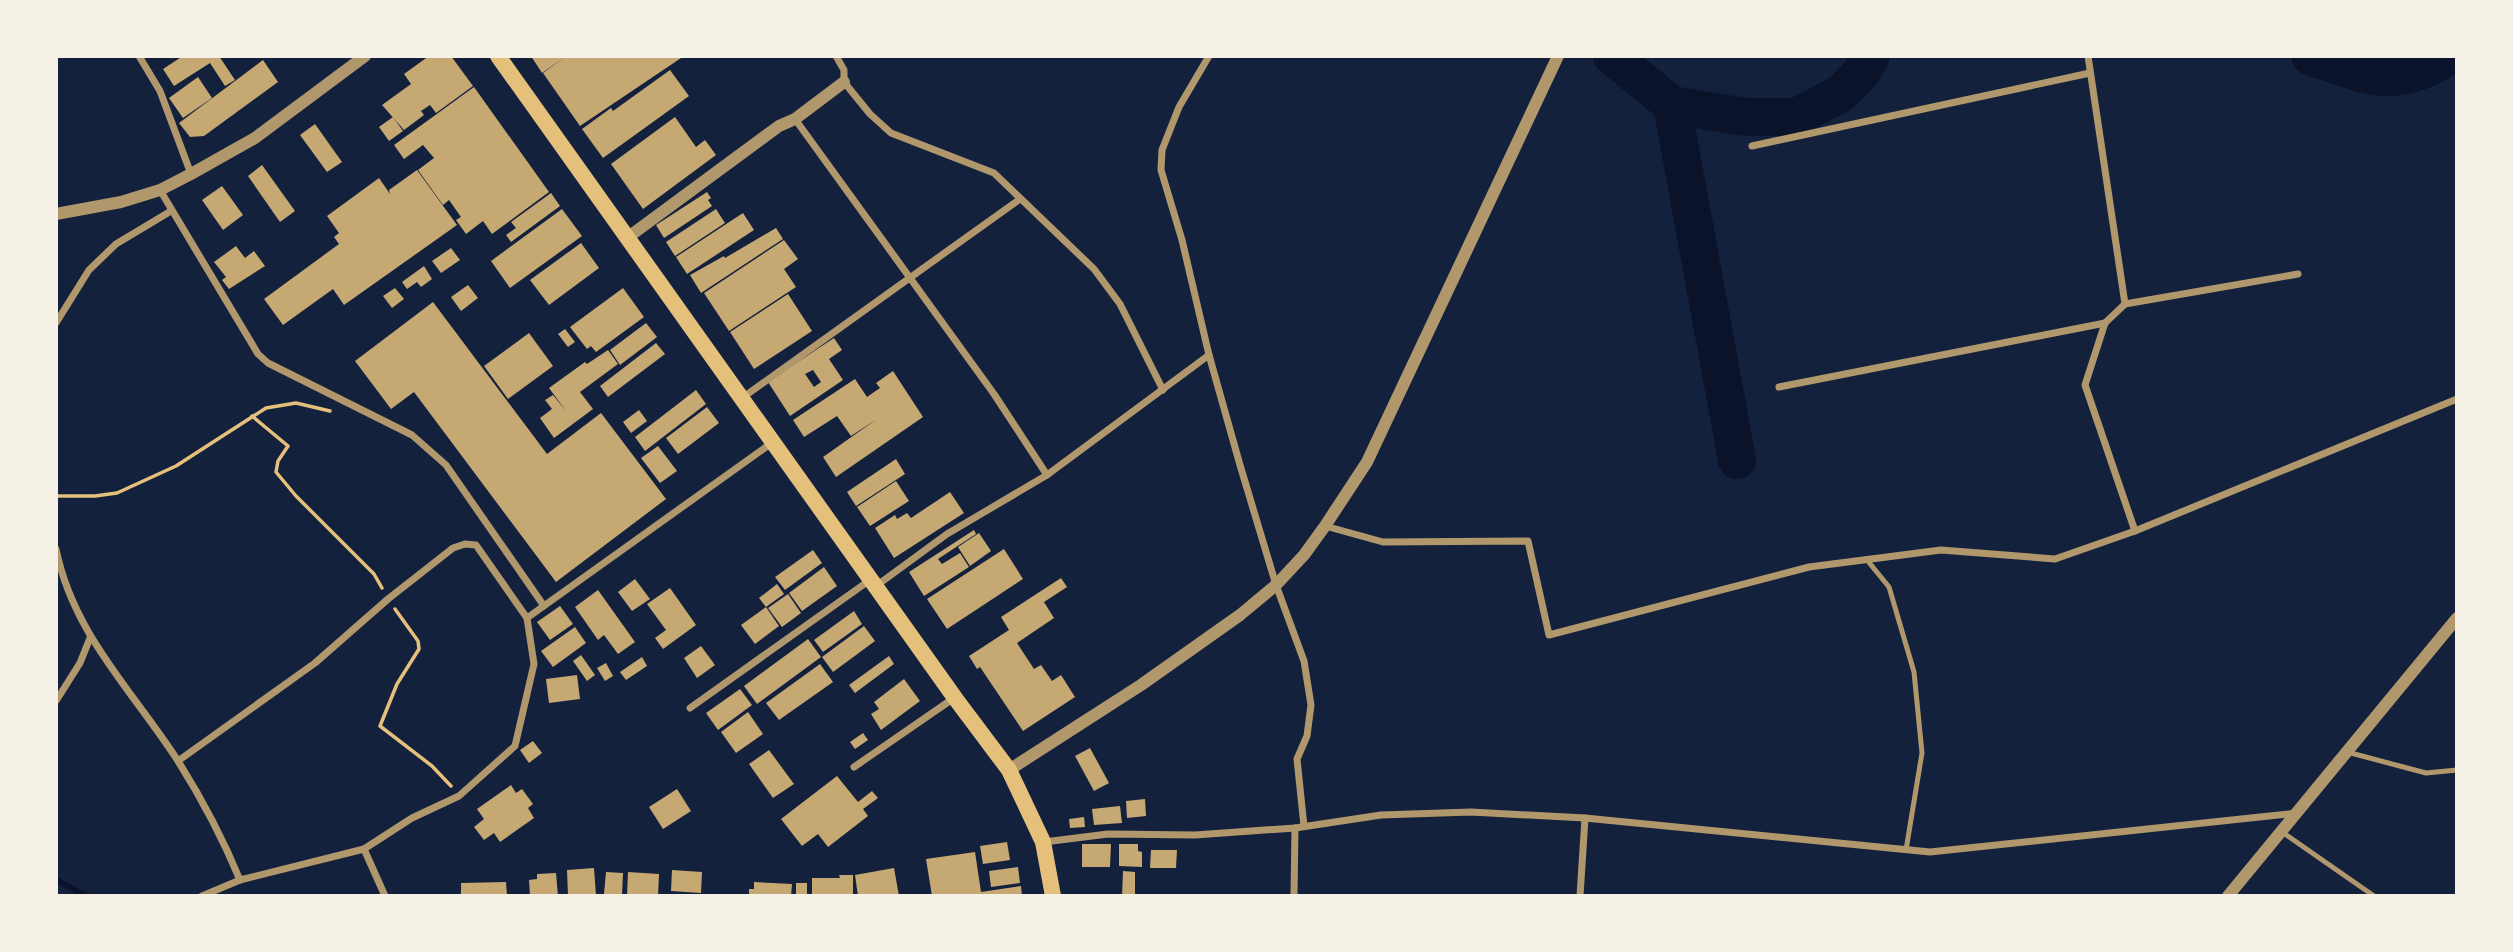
<svg xmlns="http://www.w3.org/2000/svg" width="2513" height="952" font-family="'Roboto Serif',serif">
<style>
.lines{fill:none;stroke-linecap:round;stroke-linejoin:round}
.stream{stroke:#0b132b;stroke-width:6}
.river{stroke:#0b132b;stroke-width:38}
.building{fill:#c6a872;fill-rule:evenodd}
.path{stroke:#e5c07b;stroke-width:3.5}
.service{stroke:#b1986c;stroke-width:5}
.minor{stroke:#b1986c;stroke-width:7}
.tertiary{stroke:#b1986c;stroke-width:12}
.trunk{stroke:#e5c07b;stroke-width:16}
</style>
<rect width="100%" height="100%" fill="#14213d"/>
<g class="lines">
<path class="stream" d="M56,880L86,896"/>
<g class="river">
<path d="M1612,56L1672,105L1745,117H1796L1840,94L1861,73L1871,56"/>
<path d="M2310,56C2366,75 2393,92 2449,56"/>
<path d="M1672,105L1737,460"/>
</g>
</g>
<g class="building">
<path d="M183,56H219L235,80L225,86L210,63L174,86L163,69Z"/>
<path d="M429,56H451L473,86L436,113L430,105L421,111L424,115L404,130L382,105L411,84L404,74Z"/>
<path d="M531,56H684L580,126L543,73L565,57L542,73Z"/>
<path d="M263,60L278,82L204,136L190,137L179,123Z"/>
<path d="M670,70L689,96L603,158L582,129L611,108L613,111Z"/>
<path d="M198,77L212,98L183,118L169,98Z"/>
<path d="M474,87L549,192L492,234L483,221L466,234L456,220L461,217L449,200L443,205L418,170L434,158L423,145L404,159L394,145Z"/>
<path d="M393,117L403,131L389,141L379,127Z"/>
<path d="M675,117L696,147L705,140L716,155L643,209L611,164Z"/>
<path d="M315,124L342,162L327,172L300,135Z"/>
<path d="M262,165L295,211L280,222L248,176Z"/>
<path d="M417,170L457,225L344,305L333,289L283,325L264,299L339,244L334,237L339,233L327,216L379,178L390,194L389,190Z"/>
<path d="M222,186L243,215L223,230L202,200Z"/>
<path d="M707,192L711,198L708,200L712,206L664,238L656,225Z"/>
<path d="M551,193L560,206L511,242L506,235L516,228L511,222Z"/>
<path d="M562,209L582,236L510,288L491,261Z"/>
<path d="M716,209L725,223L675,256L666,242Z"/>
<path d="M743,213L754,230L687,274L676,257Z"/>
<path d="M776,228L783,239L701,293L690,275L724,256L725,258Z"/>
<path d="M784,240L798,259L784,269L796,287L729,331L704,293Z"/>
<path d="M581,243L599,268L549,305L530,280Z"/>
<path d="M236,246L245,258L254,251L265,266L229,289L222,280L226,277L214,262Z"/>
<path d="M451,248L460,260L441,273L432,261Z"/>
<path d="M424,266L432,279L421,287L417,282L407,289L402,282Z"/>
<path d="M468,285L478,298L461,311L451,297Z"/>
<path d="M395,288L404,299L392,308L383,296Z"/>
<path d="M623,288L644,317L596,352L591,346L587,349L570,327Z"/>
<path d="M788,294L812,331L754,369L730,332Z"/>
<path d="M433,302L547,454L601,413L666,499L556,582L414,392L391,409L355,361Z"/>
<path d="M646,323L657,337L620,365L610,350Z"/>
<path d="M565,329L575,342L568,347L558,334Z"/>
<path d="M529,333L553,366L508,399L484,366Z"/>
<path d="M834,338L842,350L829,359L843,380L790,416L768,382ZM813,370L821,382L814,387L805,374Z"/>
<path d="M656,343L665,354L608,397L600,386Z"/>
<path d="M608,350L618,364L580,392L593,409L554,438L540,418L552,409L545,400L553,395L566,411L549,388L585,362L587,364Z"/>
<path d="M893,371L923,417L836,477L823,457L877,419L851,436L837,416L804,437L793,420L855,379L867,397L880,388L876,383Z"/>
<path d="M696,390L706,404L645,451L635,437Z"/>
<path d="M707,407L719,423L678,454L666,438Z"/>
<path d="M639,410L647,421L631,433L623,422Z"/>
<path d="M658,446L677,471L660,483L641,458Z"/>
<path d="M896,459L905,474L856,506L847,492Z"/>
<path d="M896,481L909,501L870,526L857,507Z"/>
<path d="M950,492L964,513L894,558L875,528L895,515L897,519L907,513L911,518Z"/>
<path d="M974,530L976,534L938,559L942,564L960,553L969,567L924,596L909,572Z"/>
<path d="M979,533L991,551L970,566L958,547Z"/>
<path d="M1004,549L1023,579L947,629L927,599Z"/>
<path d="M813,550L822,563L785,590L775,577Z"/>
<path d="M824,567L837,586L802,611L789,593Z"/>
<path d="M1061,578L1067,587L1044,602L1054,618L1017,643L1034,669L1041,665L1052,681L1061,675L1075,697L1023,731L980,667L977,669L969,656L1009,630L1001,617Z"/>
<path d="M635,579L650,599L632,611L618,592Z"/>
<path d="M777,584L784,594L766,607L759,598Z"/>
<path d="M670,588L696,625L663,649L655,638L666,630L647,604Z"/>
<path d="M598,590L635,642L618,654L604,635L598,640L575,607Z"/>
<path d="M788,594L801,613L782,627L768,608Z"/>
<path d="M560,606L573,624L550,640L537,622Z"/>
<path d="M766,607L779,626L755,644L741,625Z"/>
<path d="M854,611L862,624L823,652L814,640Z"/>
<path d="M864,626L875,641L833,672L822,657Z"/>
<path d="M575,627L586,643L553,667L541,651Z"/>
<path d="M808,639L821,657L757,704L744,686Z"/>
<path d="M701,646L715,665L697,678L684,658Z"/>
<path d="M581,655L595,675L587,681L573,661Z"/>
<path d="M889,656L894,664L855,693L849,685Z"/>
<path d="M642,657L647,666L626,680L620,672Z"/>
<path d="M606,663L613,676L605,681L597,668Z"/>
<path d="M820,664L833,682L779,720L766,703Z"/>
<path d="M577,675L580,699L549,703L546,679Z"/>
<path d="M904,679L920,701L881,730L871,714L879,709L874,702Z"/>
<path d="M740,689L752,705L718,730L706,713Z"/>
<path d="M748,712L763,734L736,753L721,732Z"/>
<path d="M863,733L868,740L855,749L850,742Z"/>
<path d="M533,741L542,753L529,763L520,750Z"/>
<path d="M1090,748L1109,783L1094,791L1075,756Z"/>
<path d="M769,750L794,784L773,798L749,764Z"/>
<path d="M837,776L858,802L872,791L878,798L863,809L868,816L828,847L818,834L802,846L781,819Z"/>
<path d="M511,785L516,793L522,789L533,804L528,808L534,818L500,842L494,833L484,840L474,827L484,819L477,809Z"/>
<path d="M677,789L691,811L663,829L649,807Z"/>
<path d="M1145,799L1146,816L1127,818L1126,801Z"/>
<path d="M1120,806L1122,823L1094,825L1092,809Z"/>
<path d="M1084,817L1085,827L1070,828L1069,819Z"/>
<path d="M1007,842L1010,860L983,864L980,846Z"/>
<path d="M1082,844H1111L1110,867H1082Z"/>
<path d="M1119,844H1138V851L1142,852V867L1119,866Z"/>
<path d="M1151,850H1177L1176,868H1150Z"/>
<path d="M975,852L981,892L1021,886L1022,896H932L926,859Z"/>
<path d="M1018,867L1020,883L991,887L989,871Z"/>
<path d="M594,868L596,896H568L567,870Z"/>
<path d="M894,868L899,896H858L855,875Z"/>
<path d="M672,870L702,872L701,893L671,891Z"/>
<path d="M1123,871L1135,872V896H1122Z"/>
<path d="M606,872L623,873L622,895L604,894Z"/>
<path d="M628,872L659,874L658,896H627Z"/>
<path d="M556,873L558,896H530L529,880L537,879V874Z"/>
<path d="M839,875H853V895L812,896V878H840Z"/>
<path d="M506,882L507,896H461V883Z"/>
<path d="M754,882L792,884L791,896H749V889H754Z"/>
<rect x="796" y="883" width="11" height="13"/>
</g>
<g class="lines">
<g class="path">
<path d="M252,416L288,446L278,461L276,472L296,496L374,574L382,588"/>
<path d="M56,496H95L117,493L176,466L266,408L296,403L330,411"/>
<path d="M395,609L418,641L419,649L397,684L380,726L432,766L451,786"/>
</g>
<g class="service">
<path d="M1867,560L1889,587L1914,672L1922,753L1906,850"/>
<path d="M2347,752L2426,773L2457,770"/>
<path d="M2282,832L2374,896"/>
</g>
<g class="minor">
<path d="M139,56L160,91L191,174"/>
<path d="M836,56L844,70V82L870,114L891,133L994,173L1094,269L1120,304L1163,390"/>
<path d="M1209,56L1179,107L1162,150L1161,170L1182,240L1209,355L1240,465L1276,585L1304,661L1311,705L1307,736L1297,759L1304,826"/>
<path d="M2088,56L2125,304"/>
<path d="M795,119L994,394L1047,475"/>
<path d="M1752,146L2090,73"/>
<path d="M160,190L258,354L268,363L412,435L446,465L544,606"/>
<path d="M56,323L89,270L116,244L171,211"/>
<path d="M1779,387L2105,323"/>
<path d="M742,398L1020,199"/>
<path d="M1325,526L1383,542L1528,541L1549,635L1809,567L1941,550L2055,559L2135,531L2457,399"/>
<path d="M2135,531L2085,385L2105,323L2125,304L2298,274"/>
<path d="M56,549C73,634 133,691 178,761C202,799 223,839 240,880L364,849L412,818L459,796L515,746L534,664L527,618L476,545L465,544L453,548L388,599L315,663L178,761"/>
<path d="M876,586L947,534L1047,475L1209,355"/>
<path d="M527,618L773,442"/>
<path d="M56,701L80,663L90,638"/>
<path d="M690,708L870,580"/>
<path d="M854,767L954,698"/>
<path d="M1044,842L1108,834L1195,835L1295,828L1381,815L1471,812L1585,818L1930,852L2297,813"/>
<path d="M364,849L385,896"/>
<path d="M202,896L240,880"/>
<path d="M1294,896L1295,828"/>
<path d="M1580,896L1585,818"/>
</g>
<g class="tertiary">
<path d="M56,214L121,202L160,190L191,174L255,138L365,56"/>
<path d="M627,238L779,126L795,119L844,82"/>
<path d="M1009,770L1141,685L1240,615L1276,585L1304,555L1325,526L1367,462L1558,56"/>
<path d="M2228,896L2457,618"/>
</g>
<path class="trunk" d="M498,56L955,698L1009,770L1043,842L1053,896"/>
</g>
<rect width="2513" height="952" fill="none" stroke="#f6f1e7" stroke-width="116"/>
</svg>
